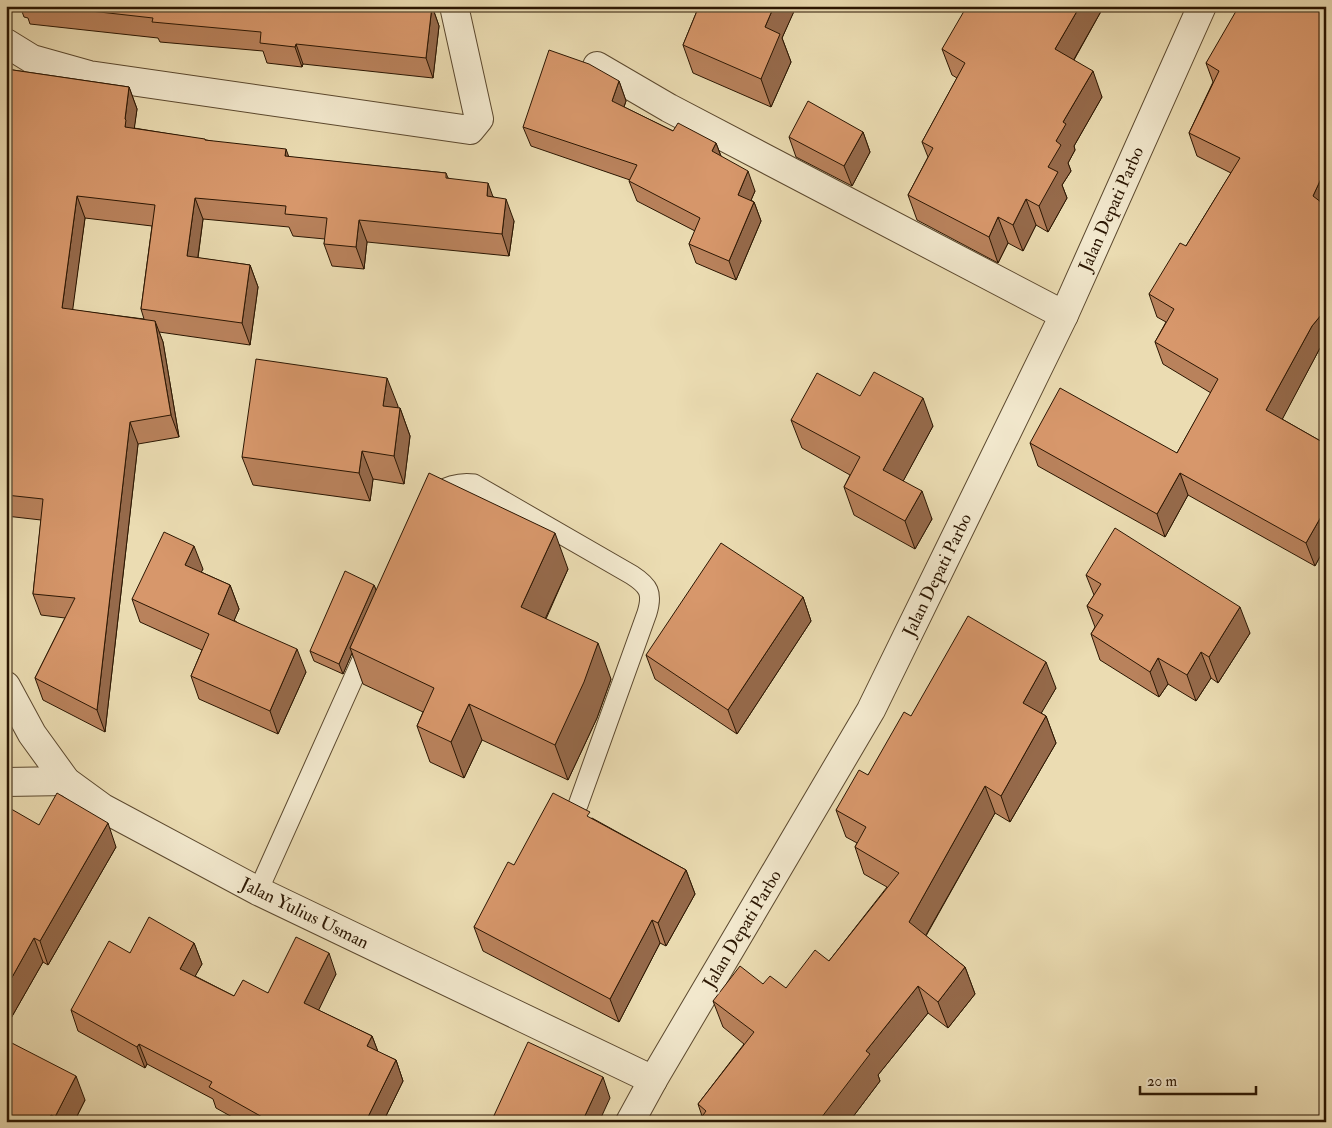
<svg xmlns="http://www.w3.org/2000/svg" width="1332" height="1128" font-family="'IM FELL Double Pica',serif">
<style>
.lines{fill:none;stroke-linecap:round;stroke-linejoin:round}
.service-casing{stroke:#5b482e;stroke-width:21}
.minor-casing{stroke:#5b482e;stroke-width:30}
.tertiary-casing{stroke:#5b482e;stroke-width:30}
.service{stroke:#f2e8cd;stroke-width:19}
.minor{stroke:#f2e8cd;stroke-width:28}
.tertiary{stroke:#f2e8cd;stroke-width:28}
.wall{fill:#b9825c;stroke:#2b1602;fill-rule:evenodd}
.shaded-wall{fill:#966a4b;stroke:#2b1602}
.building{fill:#d7976b;stroke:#2b1602}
.labels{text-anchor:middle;stroke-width:4.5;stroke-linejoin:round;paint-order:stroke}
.street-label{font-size:18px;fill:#2b1602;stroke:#f2e8cd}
</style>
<rect width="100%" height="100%" fill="#ebdcb2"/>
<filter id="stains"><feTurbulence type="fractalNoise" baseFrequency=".004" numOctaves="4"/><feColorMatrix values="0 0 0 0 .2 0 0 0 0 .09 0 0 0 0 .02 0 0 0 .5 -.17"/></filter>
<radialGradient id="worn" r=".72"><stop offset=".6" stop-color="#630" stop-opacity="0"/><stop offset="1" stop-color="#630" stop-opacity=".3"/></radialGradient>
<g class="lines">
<defs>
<g id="service">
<path d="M434,497C443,486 460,482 474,484L632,575C649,586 653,593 647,613L578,805"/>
<path d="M258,891L368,646"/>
</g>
<g id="minor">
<path d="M6,43L32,59L89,75L470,130L479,119L454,6"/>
<path d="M597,66L669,108L1064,315"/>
<path d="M6,782L66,781"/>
</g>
<g id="tertiary">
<path d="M6,686L32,734L66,781L103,808L258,891L653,1080"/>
<path d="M630,1122L653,1080L871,710L1064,315L1202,6"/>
</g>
</defs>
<use href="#service" class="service-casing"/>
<use href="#minor" class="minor-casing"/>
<use href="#tertiary" class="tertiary-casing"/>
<use href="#service" class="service"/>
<use href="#minor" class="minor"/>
<use href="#tertiary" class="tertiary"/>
</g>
<g class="wall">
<path d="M20,6H432L439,26L433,78L303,64L302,67L267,63L263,51L160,42L158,38L30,24L28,18L24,17Z"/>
<path d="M699,6H796L782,38L791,62L771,107L693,73L683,45Z"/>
<path d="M1104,6L1074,60L1102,97L1074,146L1075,150L1068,163L1071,171L1062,185L1067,198L1048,232L1036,225L1023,251L1008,243L998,263L917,220L908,195L928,157L922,142L957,78L952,75L942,49Z"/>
<path d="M1254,10L1320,348L1282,419L1324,443L1326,439V545L1315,566L1188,495L1165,537L1038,466L1030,443L1177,453L1211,393L1163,364L1155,342L1166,322L1157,317L1149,294L1186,246L1231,173L1197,156L1189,133L1213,82L1206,63Z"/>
<path d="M6,69L129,87L137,109L134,128L206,140L289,157L446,173L448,178L494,197L514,221L509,256L367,242L364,269L332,266L324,244L325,239L293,236L289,227L203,219L198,258L250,265L258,287L250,345L159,332L163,342L179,437L138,444L105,732L43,700L35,678L65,618L41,615L33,594L41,520L6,516ZM85,218L152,226L141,309L144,319L72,310Z"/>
<path d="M619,81L626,101L624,107L673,131L716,143L721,156L755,191L751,200L754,202L761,221L736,280L696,263L689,244L695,231L637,201L629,181L630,180L531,146L523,127Z"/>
<path d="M863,132L870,152L852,186L796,157L789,137Z"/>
<path d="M860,396L933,426L903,481L932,519L915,549L854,515L844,487L850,475L802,448L791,420Z"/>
<path d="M398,406L397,408H400L410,436L404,484L373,479L370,501L253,485L242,457Z"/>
<path d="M203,569L201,572L230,585L239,609L234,620L306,672L278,734L199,699L191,676L202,650L140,622L132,599Z"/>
<path d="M568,569L546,619L611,679L597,718L568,780L482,740L464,778L430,762L417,726L423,712L363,684L352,653L343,674L314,661L310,651L374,585L376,590Z"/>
<path d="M1086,575L1250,633L1218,683L1211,678L1196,701L1168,684L1159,697L1100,660L1091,634L1095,627L1087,606L1094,595Z"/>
<path d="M803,597L811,621L737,734L655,679L646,655Z"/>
<path d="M1056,688L1041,713L1046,716L1056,743L1010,822L995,813L926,936L965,967L975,994L948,1028L928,1013L878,1075L880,1081L849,1122H698L702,1116L698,1104L744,1044L723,1027L713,1001L763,984L786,988L829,961L887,887L864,874L855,847L857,843L846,837L836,810L868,775L911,716Z"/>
<path d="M592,818L686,870L695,894L666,946L660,943L619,1022L483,951L474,927L514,865Z"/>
<path d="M39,825L116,847L48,965L43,962L6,1027Z"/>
<path d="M194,943L202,964L195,976L234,996L268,993L336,974L318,1010L372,1036L378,1052L396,1060L403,1081L383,1122H241L216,1108L213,1099L147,1064L145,1068L78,1031L71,1010L130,953Z"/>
<path d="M85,1100L74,1122H6Z"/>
</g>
<g class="shaded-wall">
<path d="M432,6L439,26L433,78L426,58Z"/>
<path d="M774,6L796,7L782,38L791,62L771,107L761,79L765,27Z"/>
<path d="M1080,6H1104L1065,75L1055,49Z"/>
<path d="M296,44L303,64L302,67L295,47Z"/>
<path d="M1093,71L1102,97L1074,146L1075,150L1068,163L1071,171L1062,185L1067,198L1048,232L1039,206L1048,167L1056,141L1063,122Z"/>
<path d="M619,81L626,101L619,120L612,101Z"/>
<path d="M129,87L137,109L133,138L125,127V119Z"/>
<path d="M863,132L870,152L852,186L844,166Z"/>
<path d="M716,143L723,162L712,151Z"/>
<path d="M286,149L294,171L285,156Z"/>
<path d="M1326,168V209L1313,196Z"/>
<path d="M748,171L755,191L745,214L738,195Z"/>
<path d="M488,183L496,205L487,196Z"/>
<path d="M77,196L85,218L70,330L62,308Z"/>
<path d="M195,198L203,219L195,278L187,256Z"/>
<path d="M506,199L514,221L509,256L502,234Z"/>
<path d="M1026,199L1036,225L1023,251L1013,225Z"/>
<path d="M754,202L761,221L736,280L729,261Z"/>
<path d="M998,217L1008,243L998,263L989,237Z"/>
<path d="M359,220L367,242L364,269L356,247Z"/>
<path d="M250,265L258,287L250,345L242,323Z"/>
<path d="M1326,309V342L1320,348L1275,433L1266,410L1312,326Z"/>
<path d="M155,321L163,342L179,437L171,415Z"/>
<path d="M387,378L398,406L394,434L383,406Z"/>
<path d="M923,398L933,426L894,498L883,470Z"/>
<path d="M400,408L410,436L404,484L394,456Z"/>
<path d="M130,422L138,444L105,732L97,710Z"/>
<path d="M362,451L373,479L370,501L359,473Z"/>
<path d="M1180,473L1188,495L1165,537L1157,514Z"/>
<path d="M922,491L932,519L915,549L905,521Z"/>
<path d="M1326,508V545L1315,566L1306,543Z"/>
<path d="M555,533L568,569L534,643L521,607Z"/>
<path d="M194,546L203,569L193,588L185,565Z"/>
<path d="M230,585L239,609L227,637L218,614Z"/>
<path d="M374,585L378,595L350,648L352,653L343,674L339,664Z"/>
<path d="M803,597L811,621L737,734L728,710Z"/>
<path d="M1240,607L1250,633L1218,683L1209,657Z"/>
<path d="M598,643L611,679L597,718L568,780L555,745Z"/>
<path d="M297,649L306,672L278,734L270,711Z"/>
<path d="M1201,652L1211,678L1196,701L1187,675Z"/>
<path d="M1158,658L1168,684L1159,697L1150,672Z"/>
<path d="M1046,662L1056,688L1032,729L1023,703Z"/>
<path d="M469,704L482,740L464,778L451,742Z"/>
<path d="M1046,716L1056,743L1010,822L1001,796Z"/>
<path d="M985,786L995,813L918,949L909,922Z"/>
<path d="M108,823L116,847L48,965L40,941Z"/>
<path d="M686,870L695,894L666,946L658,923Z"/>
<path d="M652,920L660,943L619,1022L610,999Z"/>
<path d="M34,938L43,962L6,1027V988Z"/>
<path d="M194,943L202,964L188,989L180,969Z"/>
<path d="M329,953L336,974L312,1024L304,1003Z"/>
<path d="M965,967L975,994L948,1028L938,1002Z"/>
<path d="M918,986L928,1013L878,1075L880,1081L849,1122H818L866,1051Z"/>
<path d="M372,1036L380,1057L367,1046Z"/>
<path d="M139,1044L147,1064L145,1068L137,1047Z"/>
<path d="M396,1060L403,1081L383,1122H367V1119Z"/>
<path d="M76,1076L85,1100L74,1122H57L55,1117Z"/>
<path d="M603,1077L610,1098L599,1122H582Z"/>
<path d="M51,1115L54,1122H48Z"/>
</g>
<g class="building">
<path d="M46,6H432L426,58L296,44L295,47L260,43L261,32L152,22L153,18Z"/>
<path d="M699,6H774L765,27L780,34L761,79L683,45Z"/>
<path d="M967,6H1080L1055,49L1093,71L1063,122L1066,124L1056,141L1061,145L1048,167L1058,172L1039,206L1026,199L1013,225L998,217L989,237L908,195L933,148L922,142L965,63L942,49Z"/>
<path d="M1239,6H1248L1254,10L1256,6H1326V168L1313,196L1326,206V309L1312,326L1266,410L1324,443L1326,439V508L1306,543L1180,473L1157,514L1030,443L1060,388L1177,453L1218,379L1155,342L1174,309L1149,294L1180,243L1186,246L1240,158L1189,133L1219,71L1206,63Z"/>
<path d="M549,50L589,64L619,81L612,101L673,131L678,123L716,143L712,151L748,171L738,195L754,202L729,261L689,244L700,218L629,181L637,165L523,127Z"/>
<path d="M6,69L129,87L125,119L126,120L125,127L205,139V140L286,149L285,156L446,173V178L488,183L487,196L506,199L502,234L359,220L356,247L324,244L327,218L285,214L286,206L195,198L187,256L250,265L242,323L141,309L155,205L77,196L62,308L155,321L171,415L130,422L97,710L35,678L75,598L33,594L43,499L6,495Z"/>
<path d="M808,101L863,132L844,166L789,137Z"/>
<path d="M256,359L387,378L383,406L400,408L394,456L362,451L359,473L242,457Z"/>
<path d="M874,372L923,398L883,470L922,491L905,521L844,487L860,457L791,420L817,373L860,396Z"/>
<path d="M429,473L555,533L521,607L598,643L584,682L555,745L469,704L451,742L417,726L434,688L350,648Z"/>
<path d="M1115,528L1240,607L1209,657L1201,652L1187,675L1158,658L1150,672L1091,634L1103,615L1087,606L1101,584L1086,575Z"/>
<path d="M164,532L194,546L185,565L230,585L218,614L297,649L270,711L191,676L209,634L132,599Z"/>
<path d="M721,543L803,597L728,710L646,655Z"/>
<path d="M345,571L374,585L339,664L310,651Z"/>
<path d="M968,616L1046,662L1023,703L1046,716L1001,796L985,786L909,922L965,967L938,1002L918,986L866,1051L870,1054L818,1122H698L706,1111L698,1104L754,1032L713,1001L740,966L763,984L770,976L786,988L815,950L829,961L899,873L855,847L866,827L836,810L859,770L868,775L904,712L911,716Z"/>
<path d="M57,793L108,823L40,941L34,938L6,988V806L39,825Z"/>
<path d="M553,793L590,812L587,816L686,870L658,923L652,920L610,999L474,927L508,862L514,865Z"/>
<path d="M149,917L194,943L180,969L234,996L243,980L268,993L296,937L329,953L304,1003L372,1036L367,1046L396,1060L367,1119L374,1122H271L209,1087L212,1082L139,1044L137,1047L71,1010L109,941L130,953Z"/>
<path d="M6,1040L76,1076L55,1117L51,1115L48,1122H6Z"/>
<path d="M528,1042L603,1077L582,1122H491Z"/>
<path d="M142,1118L149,1122H140Z"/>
</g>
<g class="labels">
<g class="street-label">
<text transform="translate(1111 209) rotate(-66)" y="6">Jalan Depati Parbo</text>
<text transform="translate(937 575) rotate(-64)" y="6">Jalan Depati Parbo</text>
<text transform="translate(305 913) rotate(26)" y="6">Jalan Yulius Usman</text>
<text transform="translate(742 929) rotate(-59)" y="6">Jalan Depati Parbo</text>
</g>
</g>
<rect width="1332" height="1128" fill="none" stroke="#ebdcb2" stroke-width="25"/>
<rect x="8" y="8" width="1317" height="1113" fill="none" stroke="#2b1602" stroke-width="2.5"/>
<rect x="12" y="12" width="1307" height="1103" fill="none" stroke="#2b1602"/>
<path d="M1140 1086v8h116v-8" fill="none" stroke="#2b1602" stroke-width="2.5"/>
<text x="1147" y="1086" font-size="15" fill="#2b1602" stroke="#f2e8cd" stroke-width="4" paint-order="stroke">20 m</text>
<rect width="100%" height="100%" filter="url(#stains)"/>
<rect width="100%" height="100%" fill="url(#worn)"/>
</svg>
